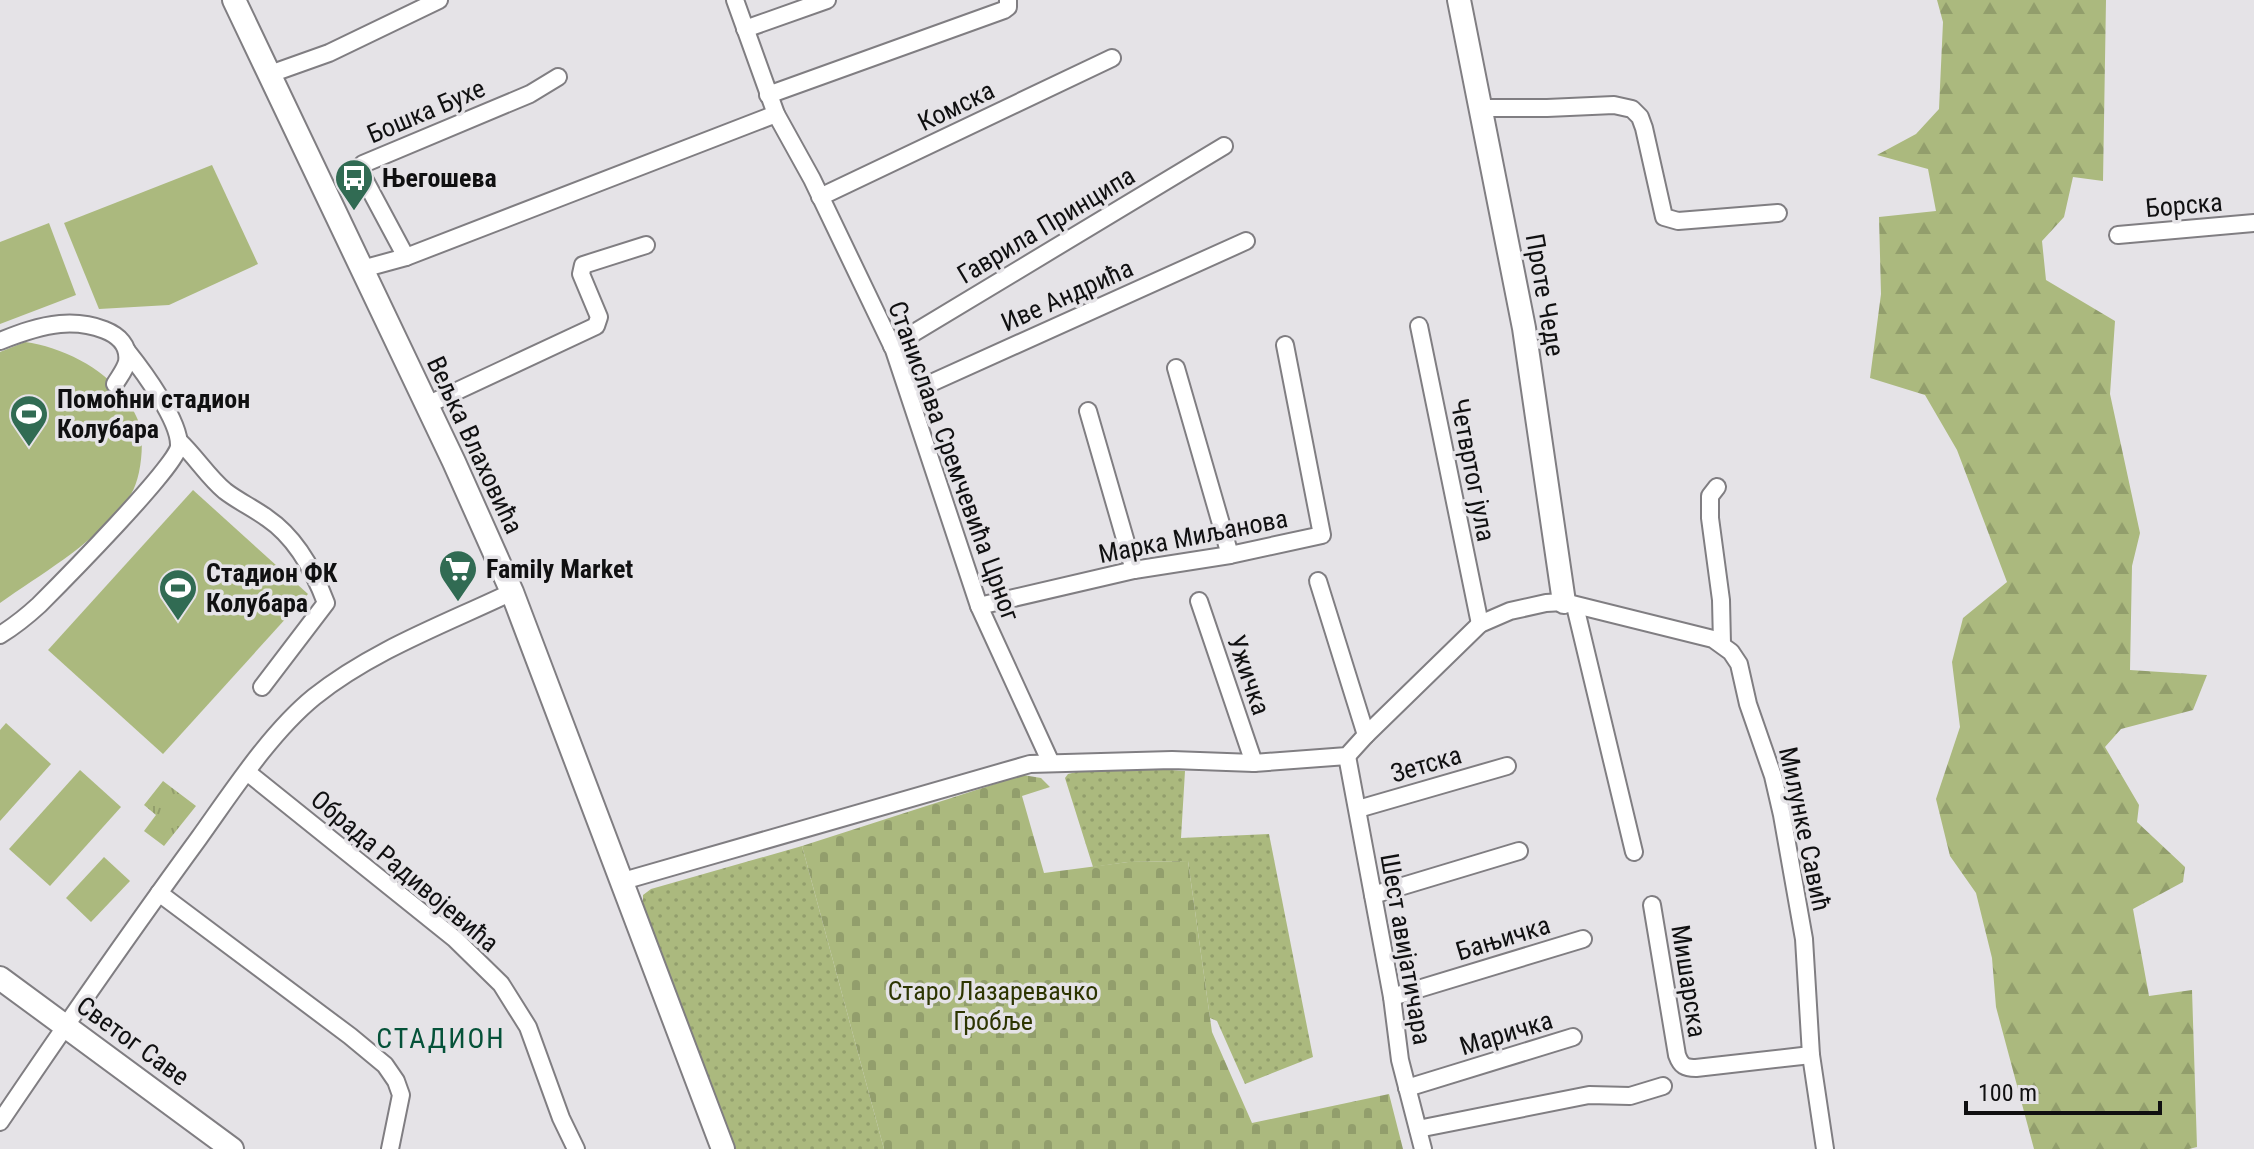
<svg xmlns="http://www.w3.org/2000/svg" width="2254" height="1149" font-family="'Roboto Condensed',sans-serif">
<style>
.grass{fill:url(#grass-dots)}
.forest{fill:url(#forest-firs)}
.cemetery{fill:url(#cemetery-stones)}
.park{fill:url(#park-tufts)}
.pitch{fill:#abb97e}
.lines{fill:none;stroke-linecap:round;stroke-linejoin:round}
.street-casing{stroke:#807e82;stroke-width:20}
.secondary-casing{stroke:#807e82;stroke-width:26}
.street{stroke:#fff;stroke-width:16}
.secondary{stroke:#fff;stroke-width:22}
.labels{text-anchor:middle;stroke-width:7;stroke-linejoin:round;paint-order:stroke}
.street-label{font-size:26px;fill:#101011;stroke:#e5e3e7}
.poi-label{font-size:26px;font-weight:bold;fill:#101011;stroke:#e5e3e7;text-anchor:start}
.park-label{font-size:26px;fill:#2d3501;stroke:#e5e3e7}
.neighbourhood-label{font-size:28px;letter-spacing:2px;fill:#055239;stroke:#e5e3e7}
</style>
<defs>
<pattern id="grass-dots" width="8" height="8" patternUnits="userSpaceOnUse" patternTransform="scale(2)"><rect width="8" height="8" fill="#abb97e"/><path d="M2 2h.1M6 6h.1" fill="none" stroke="#929e6c" stroke-width="1.8" stroke-linecap="round"/></pattern>
<pattern id="forest-firs" width="22" height="20" patternUnits="userSpaceOnUse" patternTransform="scale(2)"><rect width="22" height="20" fill="#abb97e"/><path d="M5 1l3.5 6h-7zM16 11l3.5 6h-7z" fill="#929e6c"/></pattern>
<pattern id="cemetery-stones" width="16" height="16" patternUnits="userSpaceOnUse" patternTransform="scale(2)"><rect width="16" height="16" fill="#abb97e"/><path d="M2 7V4a2 2 0 0 1 4 0v3zM10 15v-3a2 2 0 0 1 4 0v3z" fill="#929e6c"/></pattern>
<pattern id="park-tufts" width="24" height="20" patternUnits="userSpaceOnUse" patternTransform="scale(2)"><rect width="24" height="20" fill="#abb97e"/><path d="M3 7l-1-3M5 7V3M7 7l1-3M15 17l-1-3M17 17v-4M19 17l1-3" fill="none" stroke="#929e6c"/></pattern>
</defs>
<rect width="100%" height="100%" fill="#e5e3e7"/>
<g class="grass">
<path d="M1143,768L1185,771L1181,838L1269,834L1313,1057L1245,1084L1217,1021L1210,1018L1188,861L1128,862L1093,867L1065,778L1068,774L1076,772Z"/>
<path d="M802,846L884,1149H734L649,922L643,910V895L651,889Z"/>
</g>
<path class="forest" d="M1937,0H2106L2103,181L2073,177L2064,217L2042,241L2046,280L2115,321L2110,394L2140,533L2132,566L2130,670L2207,675L2193,710L2121,729L2105,747L2139,805L2137,822L2185,867L2183,882L2133,909L2149,996L2192,990L2197,1147L2189,1149H2034L1996,1007L1992,958L1976,893L1950,856L1936,799L1960,727L1952,662L1963,618L2007,582L1957,450L1925,395L1870,378L1881,294L1879,217L1936,211L1928,169L1877,155L1916,134L1939,109L1943,22Z"/>
<path class="cemetery" d="M1023,775L1041,778L1050,787L1022,796L1044,873L1128,862L1188,861L1212,1032L1252,1123L1389,1094L1403,1149H884L802,846Z"/>
<path class="park" d="M163,781L196,806L164,846L144,831L156,815L144,805Z"/>
<g class="pitch">
<path d="M212,165L258,264L169,305L99,309L64,223Z"/>
<path d="M49,223L76,295L0,324V242Z"/>
<path d="M25,342C61,347 103,367 124,397C130,404 136,414 139,423C145,441 141,479 131,494C100,541 45,571 0,603V352Z"/>
<path d="M193,490L308,594L163,754L48,650Z"/>
<path d="M6,723L51,764L0,821V730Z"/>
<path d="M80,770L121,807L50,886L9,849Z"/>
<path d="M104,857L130,881L91,922L66,898Z"/>
</g>
<g class="lines">
<defs>
<g id="street">
<path d="M735,0L776,114L812,179L894,350L979,606L1051,763"/>
<path d="M745,29L827,0"/>
<path d="M270,74L329,53L439,0"/>
<path d="M768,95L1004,10L1008,7V0"/>
<path d="M1480,108H1547L1614,105L1632,109L1640,117L1644,128L1664,217L1678,221L1778,213"/>
<path d="M820,197L1112,58"/>
<path d="M2118,235L2254,223"/>
<path d="M406,257L361,173L363,164L530,94L558,77"/>
<path d="M362,269L406,257L776,114"/>
<path d="M1419,326L1480,624"/>
<path d="M0,341C20,333 39,326 60,324C84,322 132,329 127,362C125,370 119,377 115,384"/>
<path d="M892,346L1224,146"/>
<path d="M1176,368L1230,555"/>
<path d="M909,393L1246,241"/>
<path d="M427,405L596,326L599,317L581,274L583,265L646,245"/>
<path d="M1088,411L1134,570"/>
<path d="M179,441C196,457 208,477 225,491C238,501 253,508 267,518C295,537 314,571 326,603L262,687"/>
<path d="M1717,487L1710,496V518L1721,600L1722,644"/>
<path d="M1318,581L1366,735"/>
<path d="M1199,601L1254,763"/>
<path d="M979,606L1134,570L1230,555L1322,535L1285,345"/>
<path d="M1575,606L1634,852"/>
<path d="M0,635C13,627 27,616 39,605C59,585 178,465 179,446C180,421 143,371 127,351"/>
<path d="M1347,756L1392,997L1400,1060L1423,1149"/>
<path d="M247,772L455,939L501,984L528,1027L561,1118L576,1149"/>
<path d="M1358,809L1507,766"/>
<path d="M623,881L1030,764L1172,760L1254,763L1347,756L1366,735L1480,624L1510,611L1546,603L1564,602L1713,639L1731,652L1739,664L1748,704L1773,776L1782,815L1804,939L1811,1055L1825,1149"/>
<path d="M159,893L350,1036L385,1065L396,1081L401,1095L390,1149"/>
<path d="M1373,895L1519,851"/>
<path d="M1652,905L1677,1055C1681,1066 1685,1068 1696,1068L1811,1055"/>
<path d="M1392,997L1583,939"/>
<path d="M1407,1088L1573,1037"/>
<path d="M0,1122C65,1026 131,931 199,838C232,792 270,733 314,697C373,650 445,624 512,592"/>
<path d="M1418,1129L1589,1095L1630,1096L1663,1086"/>
</g>
<g id="secondary">
<path d="M234,0L454,462L512,592L723,1149"/>
<path d="M1459,0L1524,328L1564,602"/>
<path d="M0,978L232,1149"/>
</g>
</defs>
<use href="#street" class="street-casing"/>
<use href="#secondary" class="secondary-casing"/>
<use href="#street" class="street"/>
<use href="#secondary" class="secondary"/>
</g>
<defs>
<symbol id="bus-pin" viewBox="-11 -11 22 30"><path d="M0 17L-7.5 6A9.5 9.5 0 1 1 7.5 6Z" fill="#316b53" stroke="#e5e3e7"/><path d="M-5-6H5V4H4V6H2V4H-2V6H-4V4H-5ZM-3.5-4V0h7V-4ZM-3.5 1.2v1.5H-2V1.2ZM2 1.2v1.5H3.5V1.2Z" fill="#fff"/></symbol>
<symbol id="stadium-pin" viewBox="-11 -11 22 30"><path d="M0 17L-7.5 6A9.5 9.5 0 1 1 7.5 6Z" fill="#316b53" stroke="#e5e3e7"/><path d="M0-5a6.5 5 0 1 0 0 10a6.5 5 0 1 0 0-10ZM-3.5-1.8h7v3.6h-7Z" fill="#fff"/></symbol>
<symbol id="supermarket-pin" viewBox="-11 -11 22 30"><path d="M0 17L-7.5 6A9.5 9.5 0 1 1 7.5 6Z" fill="#316b53" stroke="#e5e3e7"/><path d="M-6-5.5h2.5l.6 2H6L4.5 2H-2.5L-4.4-4H-6ZM-1.5 3.2a1.3 1.3 0 1 0 .1 0ZM3 3.2a1.3 1.3 0 1 0 .1 0Z" fill="#fff"/></symbol>
</defs>
<g fill-rule="evenodd">
<use href="#bus-pin" x="332" y="156" width="44" height="60"/>
<use href="#stadium-pin" x="7" y="392" width="44" height="60"/>
<use href="#supermarket-pin" x="436" y="547" width="44" height="60"/>
<use href="#stadium-pin" x="156" y="566" width="44" height="60"/>
</g>
<g class="labels">
<g class="street-label">
<text transform="translate(956 106) rotate(-26)" y="9">Комска</text>
<text transform="translate(426 111) rotate(-23)" y="9">Бошка Бухе</text>
<text transform="translate(2184 205) rotate(-5)" y="9">Борска</text>
<text transform="translate(1046 225) rotate(-31)" y="9">Гаврила Принципа</text>
<text transform="translate(1067 295) rotate(-24)" y="9">Иве Андрића</text>
<text transform="translate(1545 295) rotate(80)" y="9">Проте Чеде</text>
<text transform="translate(475 445) rotate(65)" y="9">Вељка Влаховића</text>
<text transform="translate(954 461) rotate(70)" y="9">Станислава Сремчевића Црног</text>
<text transform="translate(1473 470) rotate(79)" y="9">Четвртог јула</text>
<text transform="translate(1193 536) rotate(-11)" y="9">Марка Миљанова</text>
<text transform="translate(1249 675) rotate(71)" y="9">Ужичка</text>
<text transform="translate(1426 764) rotate(-16)" y="9">Зетска</text>
<text transform="translate(1805 829) rotate(78)" y="9">Милунке Савић</text>
<text transform="translate(405 871) rotate(40)" y="9">Обрада Радивојевића</text>
<text transform="translate(1503 938) rotate(-17)" y="9">Бањичка</text>
<text transform="translate(1406 949) rotate(80)" y="9">Шест авијатичара</text>
<text transform="translate(1689 981) rotate(81)" y="9">Мишарска</text>
<text transform="translate(1506 1033) rotate(-17)" y="9">Маричка</text>
<text transform="translate(133 1041) rotate(36)" y="9">Светог Саве</text>
</g>
<g class="poi-label">
<text x="382" y="187">Његошева</text>
<text x="57" y="408">Помоћни стадион<tspan x="57" dy="30">Колубара</tspan></text>
<text x="486" y="578">Family Market</text>
<text x="206" y="582">Стадион ФК<tspan x="206" dy="30">Колубара</tspan></text>
</g>
<g class="park-label">
<text x="993" y="1000">Старо Лазаревачко<tspan x="993" dy="30">Гробље</tspan></text>
</g>
<g class="neighbourhood-label">
<text x="441" y="1048">СТАДИОН</text>
</g>
</g>
<path d="M1966 1101v12h194v-12" fill="none" stroke="#101011" stroke-width="4"/>
<text x="1978" y="1101" font-size="24" fill="#101011" stroke="#e5e3e7" stroke-width="6" paint-order="stroke">100 m</text>
</svg>
